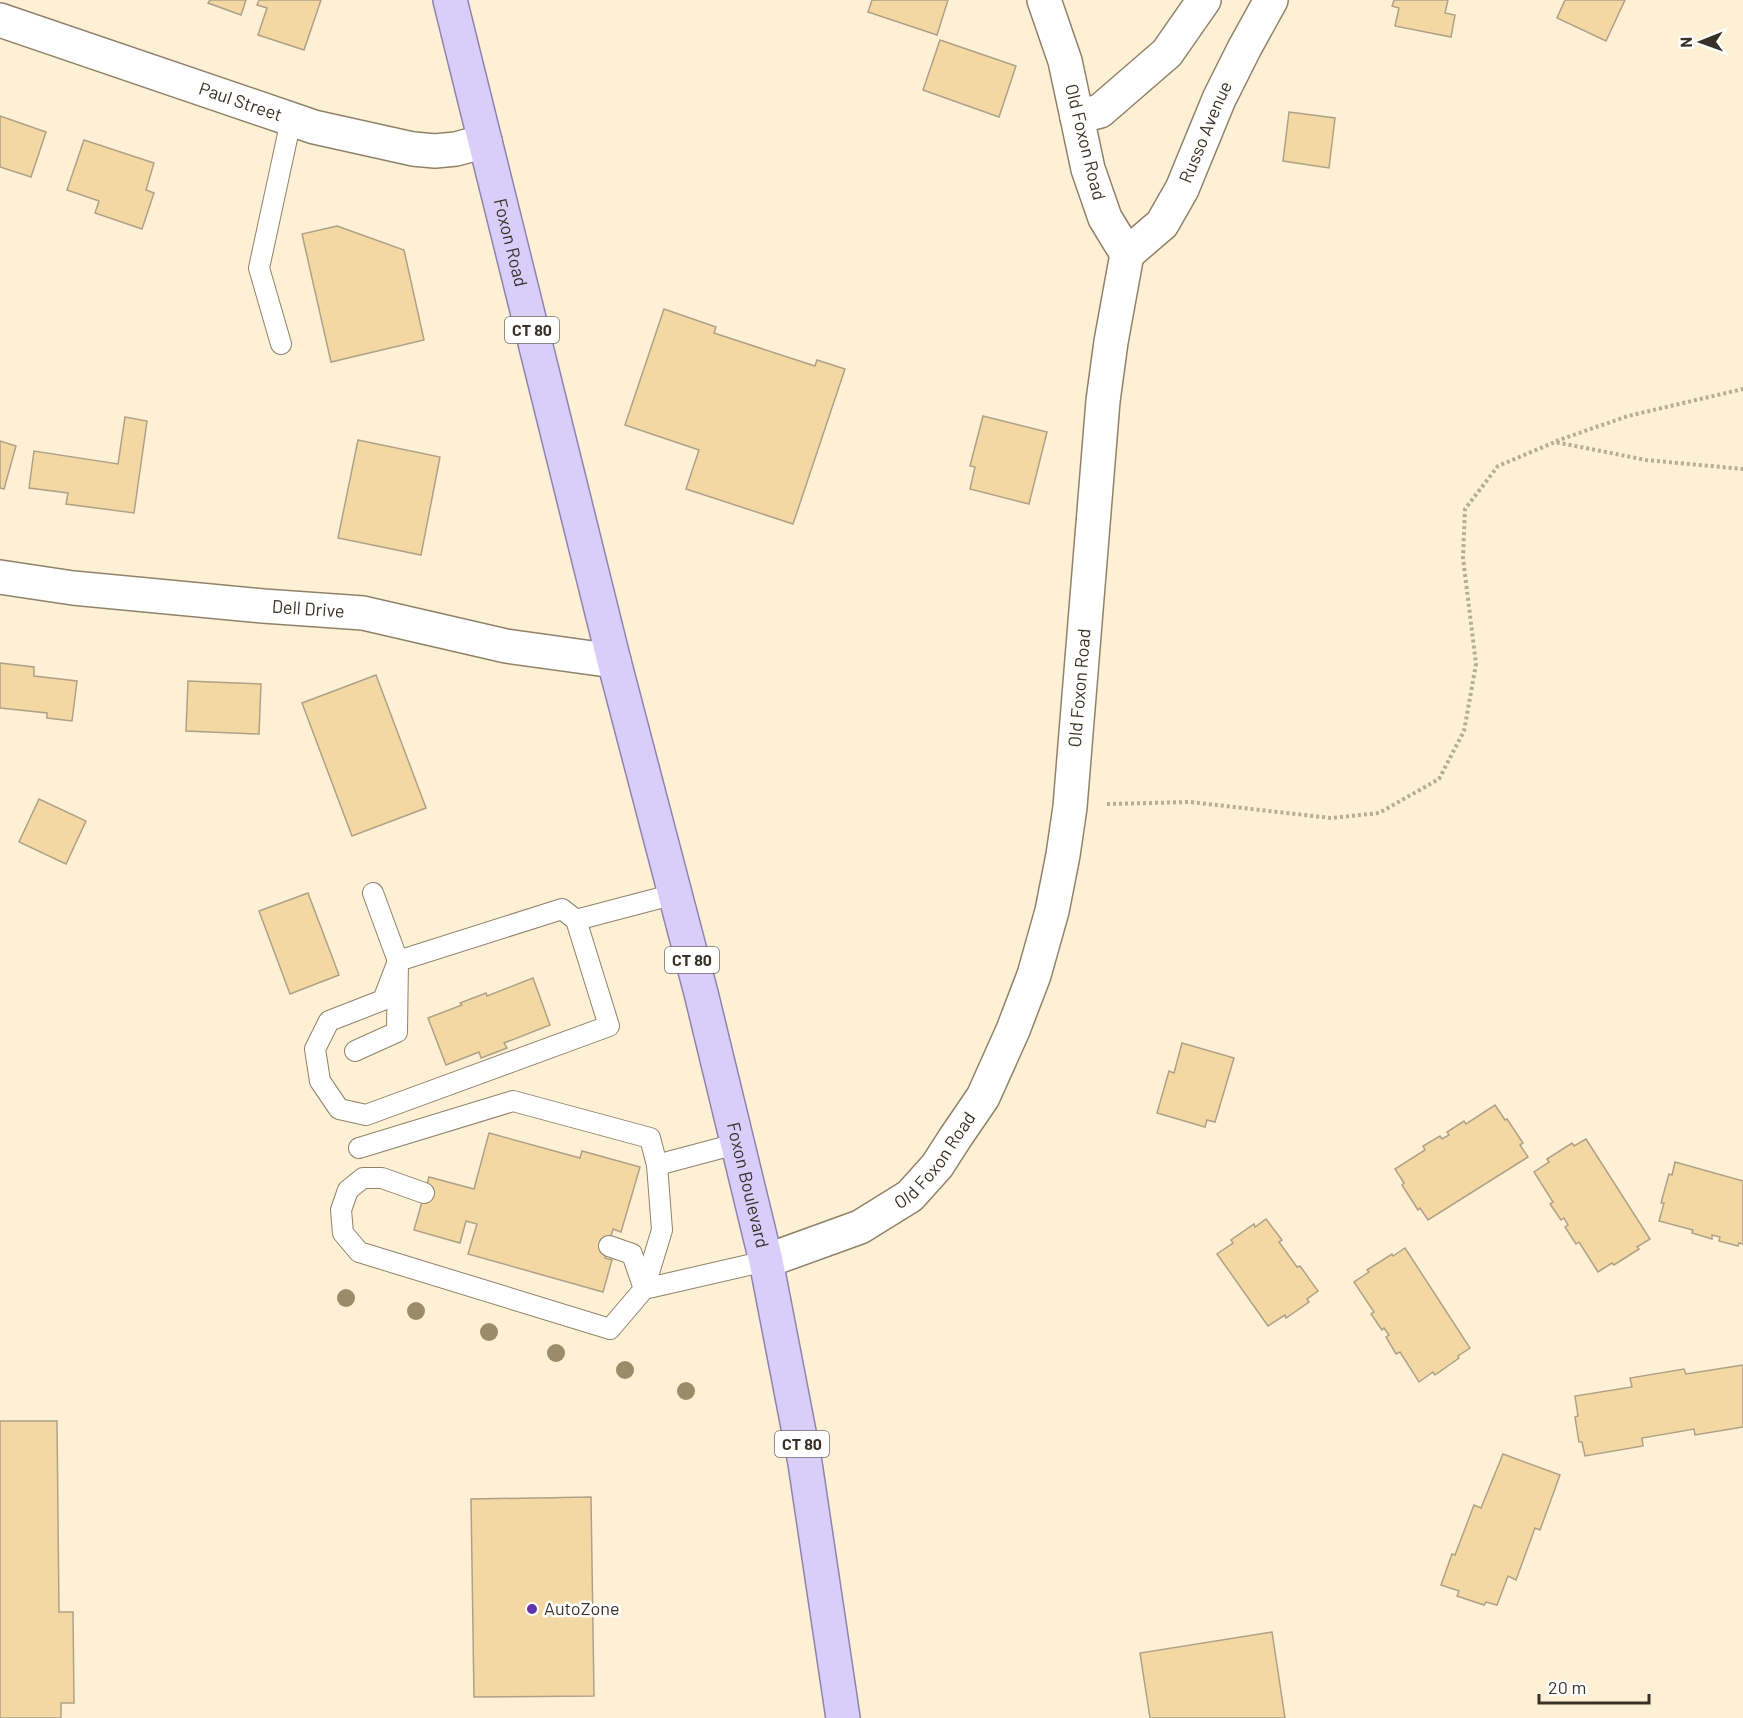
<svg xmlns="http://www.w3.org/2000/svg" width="1743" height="1718" font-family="Barlow,sans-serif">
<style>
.building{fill:#f3d8a4;stroke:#aea187;stroke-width:1.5}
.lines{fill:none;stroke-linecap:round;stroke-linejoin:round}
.lane-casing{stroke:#8f8269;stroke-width:22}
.street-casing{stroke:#8f8269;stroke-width:36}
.secondary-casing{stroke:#8f8269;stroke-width:36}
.primary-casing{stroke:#8f82ae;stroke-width:36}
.path{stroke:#b8ac97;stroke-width:4;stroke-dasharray:3 3;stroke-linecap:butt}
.lane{stroke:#fff;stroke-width:20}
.street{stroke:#fff;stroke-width:33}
.secondary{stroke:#fff;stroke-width:33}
.primary{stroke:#d9cefa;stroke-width:33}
.tree{fill:#9c8b69}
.poi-dot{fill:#6134ab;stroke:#fff;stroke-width:2}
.labels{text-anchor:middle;stroke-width:5;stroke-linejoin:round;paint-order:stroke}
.shield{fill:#fff;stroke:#736f68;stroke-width:1.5}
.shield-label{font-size:16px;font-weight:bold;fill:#373127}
.street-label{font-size:18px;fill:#373127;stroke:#fff}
.poi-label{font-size:18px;fill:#373127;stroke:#fff;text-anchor:start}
</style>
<rect width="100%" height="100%" fill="#fef0d5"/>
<g class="building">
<path d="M210,0H246L241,15L208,3Z"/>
<path d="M259,0H321L304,50L258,35L267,8L257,5Z"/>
<path d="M872,0H948L937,35L868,12Z"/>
<path d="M1394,0H1448L1445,13L1455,15L1451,37L1395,26L1399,8L1392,6Z"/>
<path d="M1565,0H1625L1606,41L1557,18Z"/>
<path d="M940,40L1016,66L999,117L923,90Z"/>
<path d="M1289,112L1335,118L1329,168L1283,161Z"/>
<path d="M0,116L46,132L31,177L0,167Z"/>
<path d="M84,140L154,163L146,190L154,193L142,229L95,213L99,201L67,190Z"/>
<path d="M337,226L404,250L424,340L331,362L302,234Z"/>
<path d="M664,309L716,327L714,333L815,366L817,360L845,369L793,524L686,489L699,450L625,425Z"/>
<path d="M983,416L1047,432L1029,504L970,489L975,467L970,466Z"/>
<path d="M125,417L147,421L134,513L66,504L68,493L29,488L34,451L118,464Z"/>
<path d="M358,440L440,457L421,555L338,538Z"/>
<path d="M0,441L16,446L4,489L0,488Z"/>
<path d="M0,663L34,667V676L77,681L72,721L47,718V713L0,708Z"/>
<path d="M376,675L426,808L352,836L302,703Z"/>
<path d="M188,681L261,684L259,734L186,731Z"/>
<path d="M39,799L86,821L66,864L19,842Z"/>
<path d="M308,893L339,975L290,994L259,911Z"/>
<path d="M533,978L550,1025L504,1043L507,1048L481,1058L479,1052L446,1065L428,1018L462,1005L460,1003L486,993L487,996Z"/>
<path d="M1182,1043L1234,1058L1215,1122L1207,1120L1205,1127L1157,1113L1169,1071L1174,1073Z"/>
<path d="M1495,1105L1505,1120L1507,1119L1523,1143L1520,1145L1528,1157L1428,1220L1420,1208L1418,1210L1402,1185L1404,1183L1395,1169L1425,1150L1423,1146L1440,1136L1442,1139L1449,1135L1447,1132L1464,1121L1466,1124Z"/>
<path d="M489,1133L580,1158L582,1151L640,1167L621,1232L613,1229L605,1258L612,1260L603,1292L468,1254L477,1224L466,1221L460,1243L414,1230L429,1177L474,1189Z"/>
<path d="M1586,1139L1650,1239L1637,1247L1639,1249L1614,1265L1612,1263L1598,1272L1579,1242L1576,1244L1565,1227L1568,1225L1564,1218L1561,1220L1550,1204L1553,1202L1534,1172L1549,1162L1547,1159L1572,1143L1574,1146Z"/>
<path d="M1675,1162L1743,1181V1244L1739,1243L1738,1246L1719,1241L1720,1237L1712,1235V1239L1692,1233L1693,1230L1659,1221L1664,1203H1661L1669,1174L1672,1175Z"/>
<path d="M1266,1219L1282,1240L1279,1242L1297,1267L1300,1266L1318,1291L1307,1299L1309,1302L1286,1318L1285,1315L1268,1326L1217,1254L1233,1243L1231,1240L1254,1224L1255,1227Z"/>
<path d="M1405,1248L1470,1348L1458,1356L1459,1358L1435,1375L1433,1372L1419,1382L1400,1352L1396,1354L1386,1337L1389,1335L1384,1328L1382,1330L1371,1314L1374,1312L1354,1282L1369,1272L1367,1270L1392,1254L1393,1256Z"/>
<path d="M1743,1365V1427L1695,1435L1694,1429L1642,1438L1643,1446L1585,1456L1582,1442H1579L1575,1417L1578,1416L1575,1396L1632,1387L1630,1378L1684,1369L1686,1374Z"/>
<path d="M0,1421H57L59,1612H73L74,1703H61V1718H0Z"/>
<path d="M1503,1454L1560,1475L1540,1530L1535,1528L1516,1580L1508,1576L1497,1605L1486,1602L1484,1605L1457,1596L1459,1591L1441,1585L1452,1554L1455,1555L1474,1505L1481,1508Z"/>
<path d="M591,1497L594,1696L474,1697L471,1499Z"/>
<path d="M1272,1632L1285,1718H1150L1140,1653Z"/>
</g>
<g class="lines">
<defs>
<g id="lane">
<path d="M281,344L259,268L291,120"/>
<path d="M398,961L383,1000L329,1021L315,1049L320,1081L339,1109L366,1115L609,1026L576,920"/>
<path d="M398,961L562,909L576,920L675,894"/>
<path d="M355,1051L397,1032L398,961L373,893"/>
<path d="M359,1148L513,1101L650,1138L657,1165L662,1230L644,1289L766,1261"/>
<path d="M657,1165L736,1144"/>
<path d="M424,1193L382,1178H363L348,1190L341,1210L343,1233L359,1252L610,1329L644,1289L632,1254L609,1246"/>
</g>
<g id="street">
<path d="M1044,0L1065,61L1077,117"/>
<path id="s1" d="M0,20L314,127L413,149L435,151L456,149L485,141"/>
<path id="s2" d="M0,577L73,588L263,606L363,613L506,646L614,661"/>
</g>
<g id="secondary">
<path id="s3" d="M1127,254L1162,224L1182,189L1219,99L1244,49L1271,0"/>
<path id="s4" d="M766,1261L860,1227L910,1196L937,1166L955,1138L983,1097L1013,1030L1034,975L1052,911L1063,855L1070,807L1103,401L1111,342L1127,254L1105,218L1088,169L1077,117L1100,111L1167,53L1204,0"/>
</g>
<g id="primary">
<path id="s5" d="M450,0L614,661L701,993L766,1261L805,1463L843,1718"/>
</g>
</defs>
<use href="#lane" class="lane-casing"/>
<use href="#street" class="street-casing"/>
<use href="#secondary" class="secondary-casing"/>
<use href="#primary" class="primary-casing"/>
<g class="path">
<path d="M1556,441L1628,416L1743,389"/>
<path d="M1107,804L1190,802L1331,818L1379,813L1439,779L1464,731L1476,664L1463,558L1465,509L1498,466L1555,442L1646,460L1743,469"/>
</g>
<use href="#lane" class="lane"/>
<use href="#street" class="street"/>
<use href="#secondary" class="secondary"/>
<use href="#primary" class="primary"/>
</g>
<g class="tree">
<circle cx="346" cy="1298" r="9"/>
<circle cx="416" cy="1311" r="9"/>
<circle cx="489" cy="1332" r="9"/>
<circle cx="556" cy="1353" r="9"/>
<circle cx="625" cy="1370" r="9"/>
<circle cx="686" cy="1391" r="9"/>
</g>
<circle class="poi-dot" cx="532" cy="1609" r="6"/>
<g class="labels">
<g class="shield">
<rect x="505" y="317" width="54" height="26" rx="4.5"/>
<rect x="665" y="947" width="54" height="26" rx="4.5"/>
<rect x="775" y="1431" width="54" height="26" rx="4.5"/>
</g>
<g class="shield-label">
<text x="532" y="336">CT 80</text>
<text x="692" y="966">CT 80</text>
<text x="802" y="1450">CT 80</text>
</g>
<g class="street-label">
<text dy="6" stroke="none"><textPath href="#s1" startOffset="254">Paul Street</textPath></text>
<text dy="6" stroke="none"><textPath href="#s3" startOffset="148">Russo Avenue</textPath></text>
<text transform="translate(1085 142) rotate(76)" y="6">Old Foxon Road</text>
<text dy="6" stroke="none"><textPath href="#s5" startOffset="250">Foxon Road</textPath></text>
<text dy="6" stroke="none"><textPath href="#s2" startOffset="310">Dell Drive</textPath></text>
<text dy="6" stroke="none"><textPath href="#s4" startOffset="706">Old Foxon Road</textPath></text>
<text dy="6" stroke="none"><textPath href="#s4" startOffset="202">Old Foxon Road</textPath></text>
<text dy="6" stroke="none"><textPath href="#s5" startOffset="1222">Foxon Boulevard</textPath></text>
</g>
<g class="poi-label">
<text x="544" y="1615">AutoZone</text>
</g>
</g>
<g transform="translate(1701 42) rotate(269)" stroke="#ffffff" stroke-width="4.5" paint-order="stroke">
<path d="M0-4.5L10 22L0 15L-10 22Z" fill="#373127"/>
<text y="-9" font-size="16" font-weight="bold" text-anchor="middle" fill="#373127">N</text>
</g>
<path d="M1539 1694v9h110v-9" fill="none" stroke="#373127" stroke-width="3"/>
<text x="1548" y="1694" font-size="18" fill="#373127" stroke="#ffffff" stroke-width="4.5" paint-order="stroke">20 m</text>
</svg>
